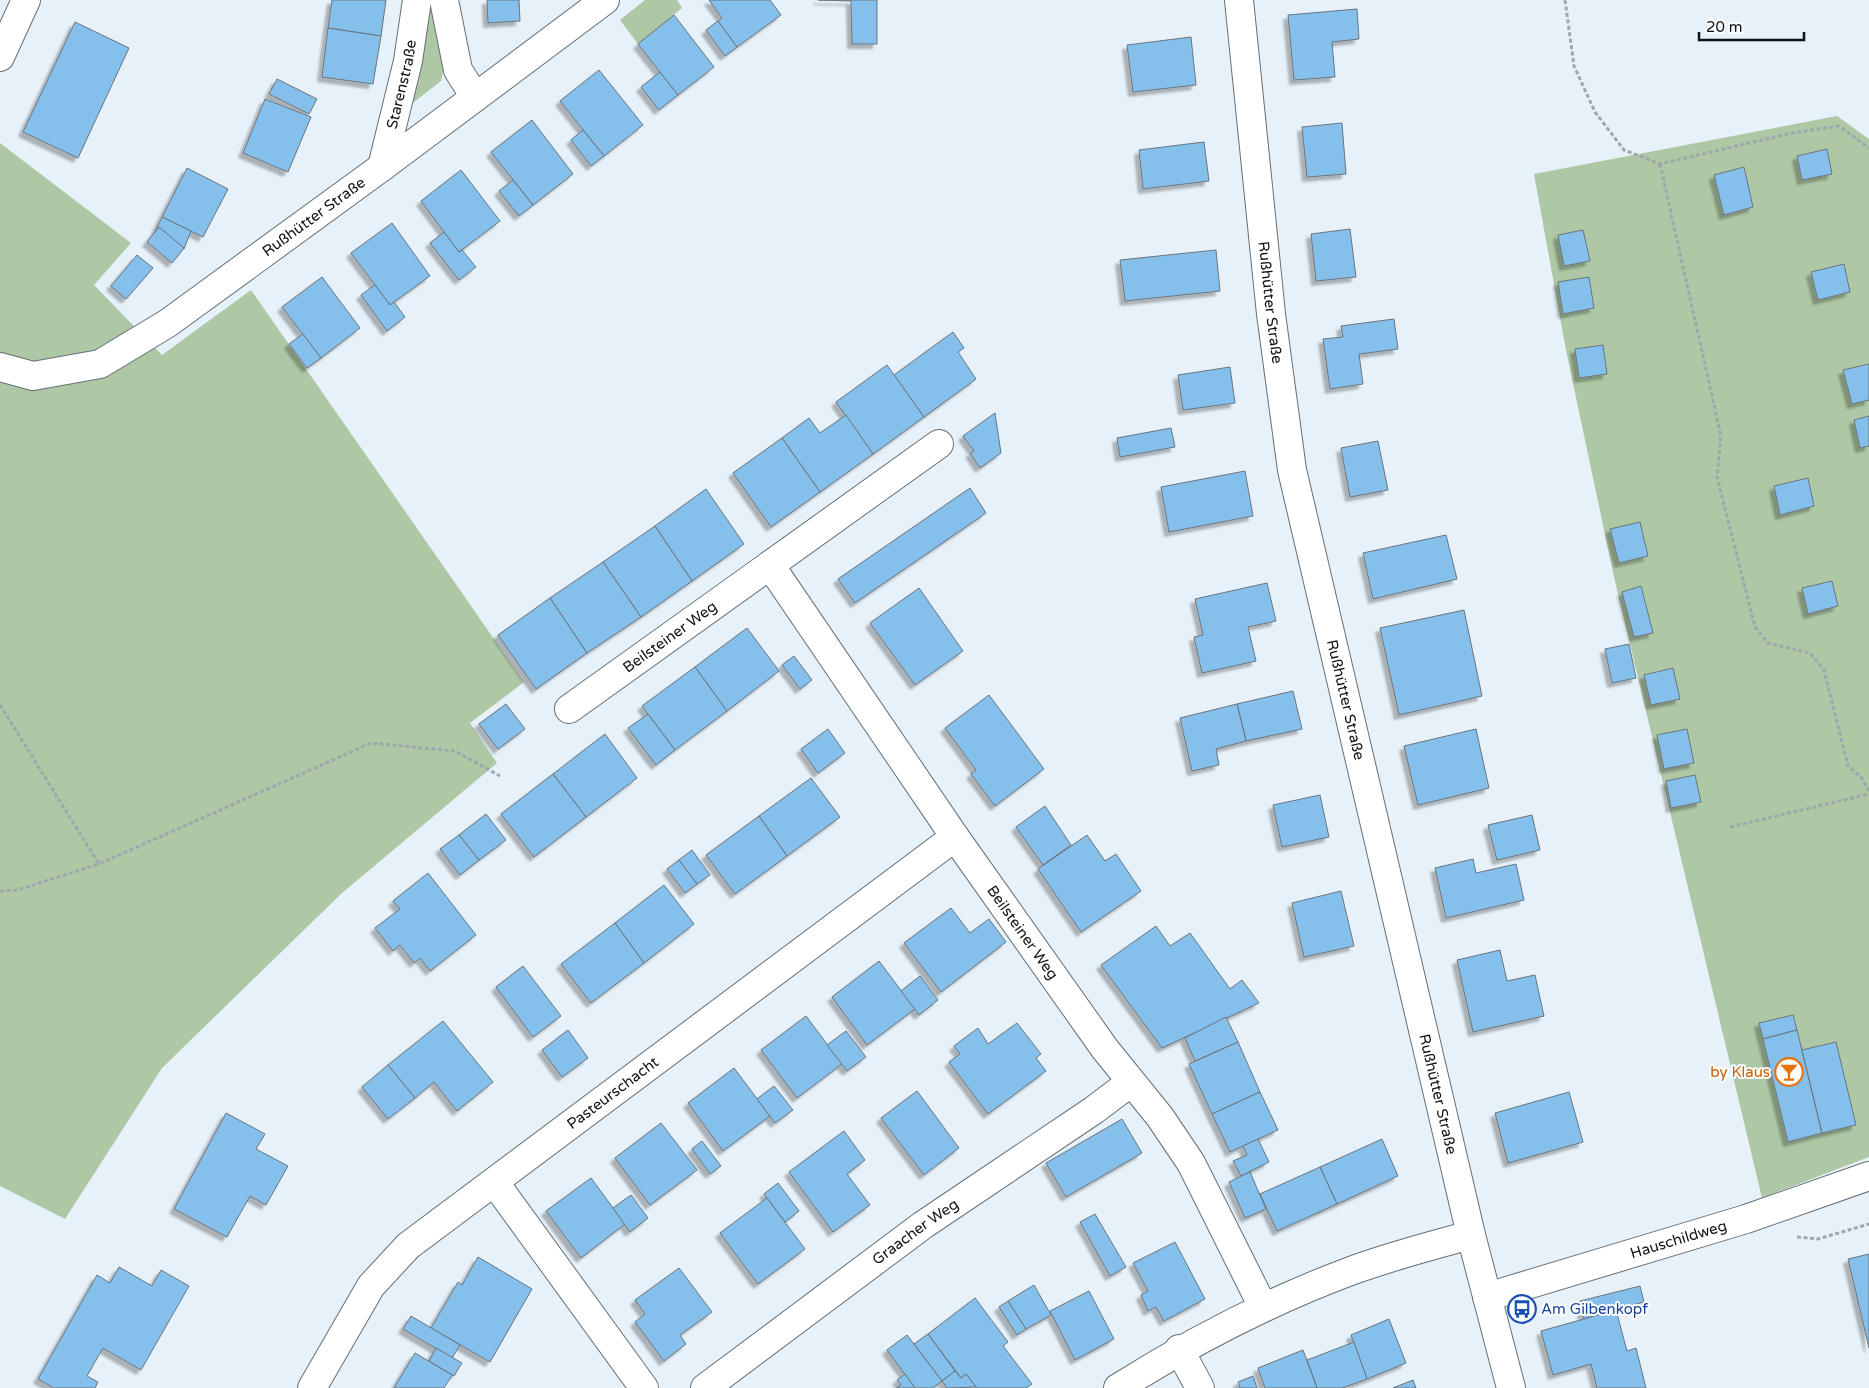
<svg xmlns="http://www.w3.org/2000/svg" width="1869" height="1388" font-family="'Varela Round',sans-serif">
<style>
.green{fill:#aec7a4}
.building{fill:#85bfeb;stroke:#6b747b;filter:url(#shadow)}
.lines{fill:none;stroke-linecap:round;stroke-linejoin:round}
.street-casing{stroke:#666f76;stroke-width:30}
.path{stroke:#9fa6ac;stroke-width:3;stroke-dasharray:4 2.5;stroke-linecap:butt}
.street{stroke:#fff;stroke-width:28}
.labels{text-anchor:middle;stroke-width:4;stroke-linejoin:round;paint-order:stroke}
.street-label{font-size:15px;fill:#0f1215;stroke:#fbfdff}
.food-label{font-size:15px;fill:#c56008;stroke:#fbfdff;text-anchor:end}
.transit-label{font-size:15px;fill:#164399;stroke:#fbfdff;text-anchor:start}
</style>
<defs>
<filter id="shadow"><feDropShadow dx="-4.5" dy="4.5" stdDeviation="1" flood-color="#0004"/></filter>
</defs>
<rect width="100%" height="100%" fill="#e7f1f9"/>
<g class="green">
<path d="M426,0H435L443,72L441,81L405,109Z"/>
<path d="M645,0H677L682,8L638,44L620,20Z"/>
<path d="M1837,116L1869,139V1157L1762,1198L1614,577L1566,350L1534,174Z"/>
<path d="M0,143L131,243L94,285L162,355L251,290L524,682L470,723L497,763L342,893L162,1068L65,1219L0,1186Z"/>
</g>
<g class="building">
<path d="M332,0H386L381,36L328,28Z"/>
<path d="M487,0H519L520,21L488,23Z"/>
<path d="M709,0H770L781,15L737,47L718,21L722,18Z"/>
<path d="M818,0H877V44H852L851,1Z"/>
<path d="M1357,9L1359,39L1332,42L1335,77L1294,80L1288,15Z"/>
<path d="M674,15L714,67L678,95L638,44Z"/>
<path d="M718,21L737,47L725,56L706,30Z"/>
<path d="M75,22L129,48L78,158L23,132Z"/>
<path d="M328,28L381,36L373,84L322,77Z"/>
<path d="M1191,37L1196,85L1133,92L1127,45Z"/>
<path d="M599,70L643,125L604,156L560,101Z"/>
<path d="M660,72L678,95L659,110L641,87Z"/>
<path d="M277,79L317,99L309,114L269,94Z"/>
<path d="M265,99L311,117L288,172L243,153Z"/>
<path d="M532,120L573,174L533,205L491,152Z"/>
<path d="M1342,123L1346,174L1307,177L1302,127Z"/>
<path d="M583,130L604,156L591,166L571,140Z"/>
<path d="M1204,142L1209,181L1143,189L1139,150Z"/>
<path d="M1827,149L1832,174L1802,180L1797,156Z"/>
<path d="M1744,167L1753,207L1724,215L1714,175Z"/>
<path d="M187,168L228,189L203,237L162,217Z"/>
<path d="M461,170L500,221L459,252L421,201Z"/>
<path d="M513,180L533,205L519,216L499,191Z"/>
<path d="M162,217L191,231L184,249L154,234Z"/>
<path d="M392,223L430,276L390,305L351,253Z"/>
<path d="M159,227L184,248L172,263L147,242Z"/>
<path d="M1350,229L1356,277L1316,281L1311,234Z"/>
<path d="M1583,230L1590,261L1564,266L1558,235Z"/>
<path d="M444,232L459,252L462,250L476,267L459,280L430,243Z"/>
<path d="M1216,250L1220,291L1125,301L1120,260Z"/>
<path d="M137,255L153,268L126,299L111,286Z"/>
<path d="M1844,264L1850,292L1818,300L1811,272Z"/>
<path d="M322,277L360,328L321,358L282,307Z"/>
<path d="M1589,277L1594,308L1563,314L1558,282Z"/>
<path d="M375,285L390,305L394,302L405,317L387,331L361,295Z"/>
<path d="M1394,319L1398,349L1359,354L1363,384L1330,389L1323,339L1343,337L1341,326Z"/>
<path d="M953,332L964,348L958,352L976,379L924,417L894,375Z"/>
<path d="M303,334L321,358L307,368L289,344Z"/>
<path d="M1603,345L1607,374L1579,378L1575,349Z"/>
<path d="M1869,364V400L1852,404L1843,370Z"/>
<path d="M887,365L924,417L873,454L836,402Z"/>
<path d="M1230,367L1235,403L1183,410L1178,375Z"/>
<path d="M995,413L1001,453L980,468L970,453L974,451L963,436Z"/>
<path d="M846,415L873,454L820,492L782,438L809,418L820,433Z"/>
<path d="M1869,416V446L1860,448L1854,420Z"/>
<path d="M1171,428L1175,447L1120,457L1117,438Z"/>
<path d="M782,438L820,492L771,527L733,473Z"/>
<path d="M1378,441L1388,490L1350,497L1341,448Z"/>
<path d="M1245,471L1253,516L1169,532L1161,487Z"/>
<path d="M1808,478L1814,506L1780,515L1774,486Z"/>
<path d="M970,488L986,513L855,603L838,579Z"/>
<path d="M706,489L744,544L692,581L655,526Z"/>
<path d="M1640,522L1648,556L1619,563L1610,529Z"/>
<path d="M655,526L692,581L641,617L603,562Z"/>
<path d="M1446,535L1457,579L1373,599L1363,553Z"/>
<path d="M603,562L641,617L587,653L550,598Z"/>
<path d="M1832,581L1838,606L1808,614L1802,588Z"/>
<path d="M1267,583L1276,621L1248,627L1256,661L1202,673L1194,637L1203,635L1195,599Z"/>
<path d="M1641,586L1653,633L1634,637L1622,592Z"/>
<path d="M919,588L963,651L915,685L870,623Z"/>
<path d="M550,598L587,653L536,689L498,635Z"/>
<path d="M1464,610L1482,696L1399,715L1380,628Z"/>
<path d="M747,628L779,671L727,711L695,667Z"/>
<path d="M1629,644L1636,678L1612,683L1605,649Z"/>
<path d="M794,656L812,680L800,689L782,665Z"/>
<path d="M695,667L727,711L675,750L642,706Z"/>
<path d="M1673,668L1680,699L1651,705L1644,675Z"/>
<path d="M1293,691L1302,729L1246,741L1237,704Z"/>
<path d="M989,695L1044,769L995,806L971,774L976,770L945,728Z"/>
<path d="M506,704L525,729L498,749L479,724Z"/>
<path d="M1237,704L1246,741L1216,749L1219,765L1192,771L1180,718Z"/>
<path d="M648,714L675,750L656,765L628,728Z"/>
<path d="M828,729L845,753L818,773L801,749Z"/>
<path d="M1476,729L1489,788L1418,805L1404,746Z"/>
<path d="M1687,729L1694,763L1664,769L1657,735Z"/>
<path d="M605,734L637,778L586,817L553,774Z"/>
<path d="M553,774L586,817L534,857L501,814Z"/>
<path d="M1695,775L1701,802L1671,808L1666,781Z"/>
<path d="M811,778L840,817L787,856L759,816Z"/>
<path d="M1320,795L1329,837L1282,847L1273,805Z"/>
<path d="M1045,806L1071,845L1043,865L1016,827Z"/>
<path d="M486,814L506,840L479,860L459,835Z"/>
<path d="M1532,815L1540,850L1497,860L1488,825Z"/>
<path d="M759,816L787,856L735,894L706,855Z"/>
<path d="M459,835L479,860L460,875L440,849Z"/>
<path d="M1087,835L1105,861L1116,854L1141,891L1081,932L1038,869Z"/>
<path d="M692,850L710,875L697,884L679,860Z"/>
<path d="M1473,859L1476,873L1516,864L1524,900L1446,918L1435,868Z"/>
<path d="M679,860L697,884L685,893L667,869Z"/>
<path d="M428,873L476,935L430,971L420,958L414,963L400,945L393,951L375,928L400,909L393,901Z"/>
<path d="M664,885L694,924L644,963L615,923Z"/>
<path d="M1341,891L1354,946L1304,957L1292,903Z"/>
<path d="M951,908L970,933L989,919L1006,942L941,992L904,943Z"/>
<path d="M615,923L644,963L591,1003L561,964Z"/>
<path d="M1156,926L1170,946L1190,933L1230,989L1242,980L1259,1003L1162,1048L1101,965Z"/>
<path d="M1500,950L1507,981L1535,975L1544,1016L1473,1032L1457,960Z"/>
<path d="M879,961L915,1009L867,1045L832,997Z"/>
<path d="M523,966L561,1016L533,1037L496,987Z"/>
<path d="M920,976L938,1000L919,1015L901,991Z"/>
<path d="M1793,1015L1797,1030L1763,1039L1759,1023Z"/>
<path d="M806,1016L842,1064L797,1098L761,1050Z"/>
<path d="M1226,1017L1238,1042L1195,1061L1185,1038Z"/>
<path d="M443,1021L493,1082L457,1111L434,1082L415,1098L388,1065Z"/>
<path d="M1017,1023L1041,1054L1036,1058L1046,1071L988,1114L949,1062L960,1054L954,1046L978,1028L988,1044Z"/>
<path d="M568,1030L588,1058L562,1077L542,1050Z"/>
<path d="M1797,1030L1822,1133L1788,1142L1763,1039Z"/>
<path d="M846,1031L866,1057L847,1071L827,1045Z"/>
<path d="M1238,1042L1260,1092L1212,1114L1189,1064Z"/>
<path d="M1836,1042L1856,1125L1822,1133L1802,1050Z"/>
<path d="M388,1065L415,1098L388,1119L362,1087Z"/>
<path d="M734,1068L770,1116L723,1151L688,1103Z"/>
<path d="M774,1086L793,1110L775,1123L757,1099Z"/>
<path d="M917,1091L959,1148L924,1175L881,1118Z"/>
<path d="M1260,1092L1278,1130L1230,1152L1212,1114Z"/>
<path d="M1569,1092L1583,1142L1508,1163L1495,1113Z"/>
<path d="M226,1113L265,1134L256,1149L288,1166L266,1205L250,1196L227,1237L174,1209Z"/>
<path d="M1122,1119L1142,1153L1066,1197L1046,1163Z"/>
<path d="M661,1123L697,1170L650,1205L615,1158Z"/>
<path d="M844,1131L865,1160L847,1174L870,1205L833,1232L789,1172Z"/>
<path d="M1258,1139L1269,1162L1241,1176L1233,1161L1247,1155L1243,1146Z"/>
<path d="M1382,1139L1398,1176L1337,1204L1320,1167Z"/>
<path d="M702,1141L721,1166L710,1174L692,1149Z"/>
<path d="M1320,1167L1337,1204L1277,1231L1260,1194Z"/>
<path d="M1250,1172L1266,1209L1245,1218L1229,1182Z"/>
<path d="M591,1178L625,1224L581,1258L546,1211Z"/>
<path d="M778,1183L799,1211L785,1222L764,1194Z"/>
<path d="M631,1195L648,1218L630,1232L613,1208Z"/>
<path d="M767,1198L805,1249L758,1284L720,1233Z"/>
<path d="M1095,1214L1126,1267L1110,1276L1080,1222Z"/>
<path d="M1175,1242L1205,1299L1164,1321L1156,1307L1148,1311L1141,1295L1148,1291L1133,1263Z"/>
<path d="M1869,1254V1348L1848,1259Z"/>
<path d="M478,1257L532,1289L490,1362L431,1328L458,1282L462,1285Z"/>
<path d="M119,1267L152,1286L161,1270L189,1286L141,1370L103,1348L87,1376L98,1382L95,1388H54L38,1379L97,1275L110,1283Z"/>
<path d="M679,1268L712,1312L680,1335L686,1344L664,1361L635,1322L645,1314L635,1300Z"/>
<path d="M1034,1285L1051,1315L1026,1329L1008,1301Z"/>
<path d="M1640,1286L1644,1302L1584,1319L1580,1301Z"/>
<path d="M1089,1291L1114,1339L1075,1360L1050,1311Z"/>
<path d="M975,1298L1008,1342L1003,1346L1032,1384L1026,1388H977L966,1374L961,1378L928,1334Z"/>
<path d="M1008,1301L1026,1329L1017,1335L999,1307Z"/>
<path d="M1616,1310L1627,1351L1636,1348L1646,1388H1597L1591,1364L1553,1375L1541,1331Z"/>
<path d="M411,1316L460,1345L452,1358L403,1329Z"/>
<path d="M1389,1319L1406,1363L1367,1379L1351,1335Z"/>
<path d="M928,1334L955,1371L942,1381L914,1344Z"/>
<path d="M907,1335L942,1381L933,1388H915L887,1350Z"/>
<path d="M1354,1342L1367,1379L1342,1388H1317L1307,1360Z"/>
<path d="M436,1348L462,1363L454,1376L429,1361Z"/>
<path d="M1303,1350L1317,1388H1265L1258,1368Z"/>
<path d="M415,1353L452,1375L444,1388H394Z"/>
<path d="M955,1371L961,1378L966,1374L976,1387L947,1388L942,1381Z"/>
<path d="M905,1374L915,1388H896L901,1385L897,1380Z"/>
<path d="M1253,1376L1257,1388H1240L1238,1382Z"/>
<path d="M1413,1380L1416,1388H1393Z"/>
</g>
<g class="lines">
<defs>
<g id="street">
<path d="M444,0L458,70L475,97"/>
<path id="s1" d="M1239,0L1271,314L1292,470L1471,1235L1511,1388"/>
<path d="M0,57L26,0"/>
<path id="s2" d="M382,167L408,61L417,0"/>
<path id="s3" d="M0,367L33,376L100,364L168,323L382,167L605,0"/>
<path id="s4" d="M770,565L955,837L1105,1049L1160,1117L1191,1163L1263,1307"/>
<path id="s5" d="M569,709L939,444"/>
<path d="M495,1183L644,1388"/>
<path id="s6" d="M1487,1297L1746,1219L1869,1176"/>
<path d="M1179,1349L1200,1388"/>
<path id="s7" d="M312,1388L371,1286L408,1246L955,837"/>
<path id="s8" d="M705,1388L923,1225L1094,1110L1131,1082"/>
<path d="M1118,1388C1191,1342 1266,1303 1348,1272C1388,1257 1430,1246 1471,1235"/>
</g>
</defs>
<use href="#street" class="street-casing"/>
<g class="path">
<path d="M1565,0L1574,66L1595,112L1624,150L1660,164L1792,133L1839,126L1869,148"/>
<path d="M1660,164L1721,436L1717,477L1755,627L1768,643L1810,653L1824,670L1848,766L1861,777L1869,791"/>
<path d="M0,705L99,864"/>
<path d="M1730,827L1869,794"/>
<path d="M0,891L17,890L99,864L371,743L455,751L500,776"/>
<path d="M1797,1237L1818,1239L1869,1224"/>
</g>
<use href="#street" class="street"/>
</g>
<defs>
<symbol id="bar-ring" viewBox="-11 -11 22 22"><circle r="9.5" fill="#fbfdff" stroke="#e8710a" stroke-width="1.5"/><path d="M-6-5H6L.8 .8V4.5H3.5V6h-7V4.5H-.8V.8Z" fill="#e8710a"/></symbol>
<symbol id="bus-ring" viewBox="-11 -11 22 22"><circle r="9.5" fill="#fbfdff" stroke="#1a4fb4" stroke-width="1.5"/><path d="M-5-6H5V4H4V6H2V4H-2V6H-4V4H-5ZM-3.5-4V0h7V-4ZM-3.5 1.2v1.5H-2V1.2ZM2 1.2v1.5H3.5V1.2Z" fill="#1a4fb4"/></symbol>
</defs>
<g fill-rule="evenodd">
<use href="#bar-ring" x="1773" y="1056" width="32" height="32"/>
<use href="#bus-ring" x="1506" y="1293" width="32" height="32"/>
</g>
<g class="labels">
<g class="street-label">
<text dy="5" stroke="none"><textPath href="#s2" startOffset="85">Starenstraße</textPath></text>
<text dy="5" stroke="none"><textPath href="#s3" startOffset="362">Rußhütter Straße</textPath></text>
<text dy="5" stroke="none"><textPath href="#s1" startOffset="304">Rußhütter Straße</textPath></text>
<text dy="5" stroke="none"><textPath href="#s5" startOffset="124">Beilsteiner Weg</textPath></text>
<text dy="5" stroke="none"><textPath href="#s1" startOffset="709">Rußhütter Straße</textPath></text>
<text dy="5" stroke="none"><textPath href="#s4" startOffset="446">Beilsteiner Weg</textPath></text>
<text dy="5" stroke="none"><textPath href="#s1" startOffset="1114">Rußhütter Straße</textPath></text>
<text dy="5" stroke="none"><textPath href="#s7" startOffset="428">Pasteurschacht</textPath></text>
<text dy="5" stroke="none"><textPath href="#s8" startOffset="262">Graacher Weg</textPath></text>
<text dy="5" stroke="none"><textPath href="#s6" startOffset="200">Hauschildweg</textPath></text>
</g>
<g class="food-label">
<text x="1770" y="1077">by Klaus</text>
</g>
<g class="transit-label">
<text x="1541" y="1314">Am Gilbenkopf</text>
</g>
</g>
<path d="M1699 32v8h105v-8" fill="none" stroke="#0f1215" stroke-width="2.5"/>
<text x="1706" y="32" font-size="15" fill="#0f1215" stroke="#fbfdff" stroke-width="4" paint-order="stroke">20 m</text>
</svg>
